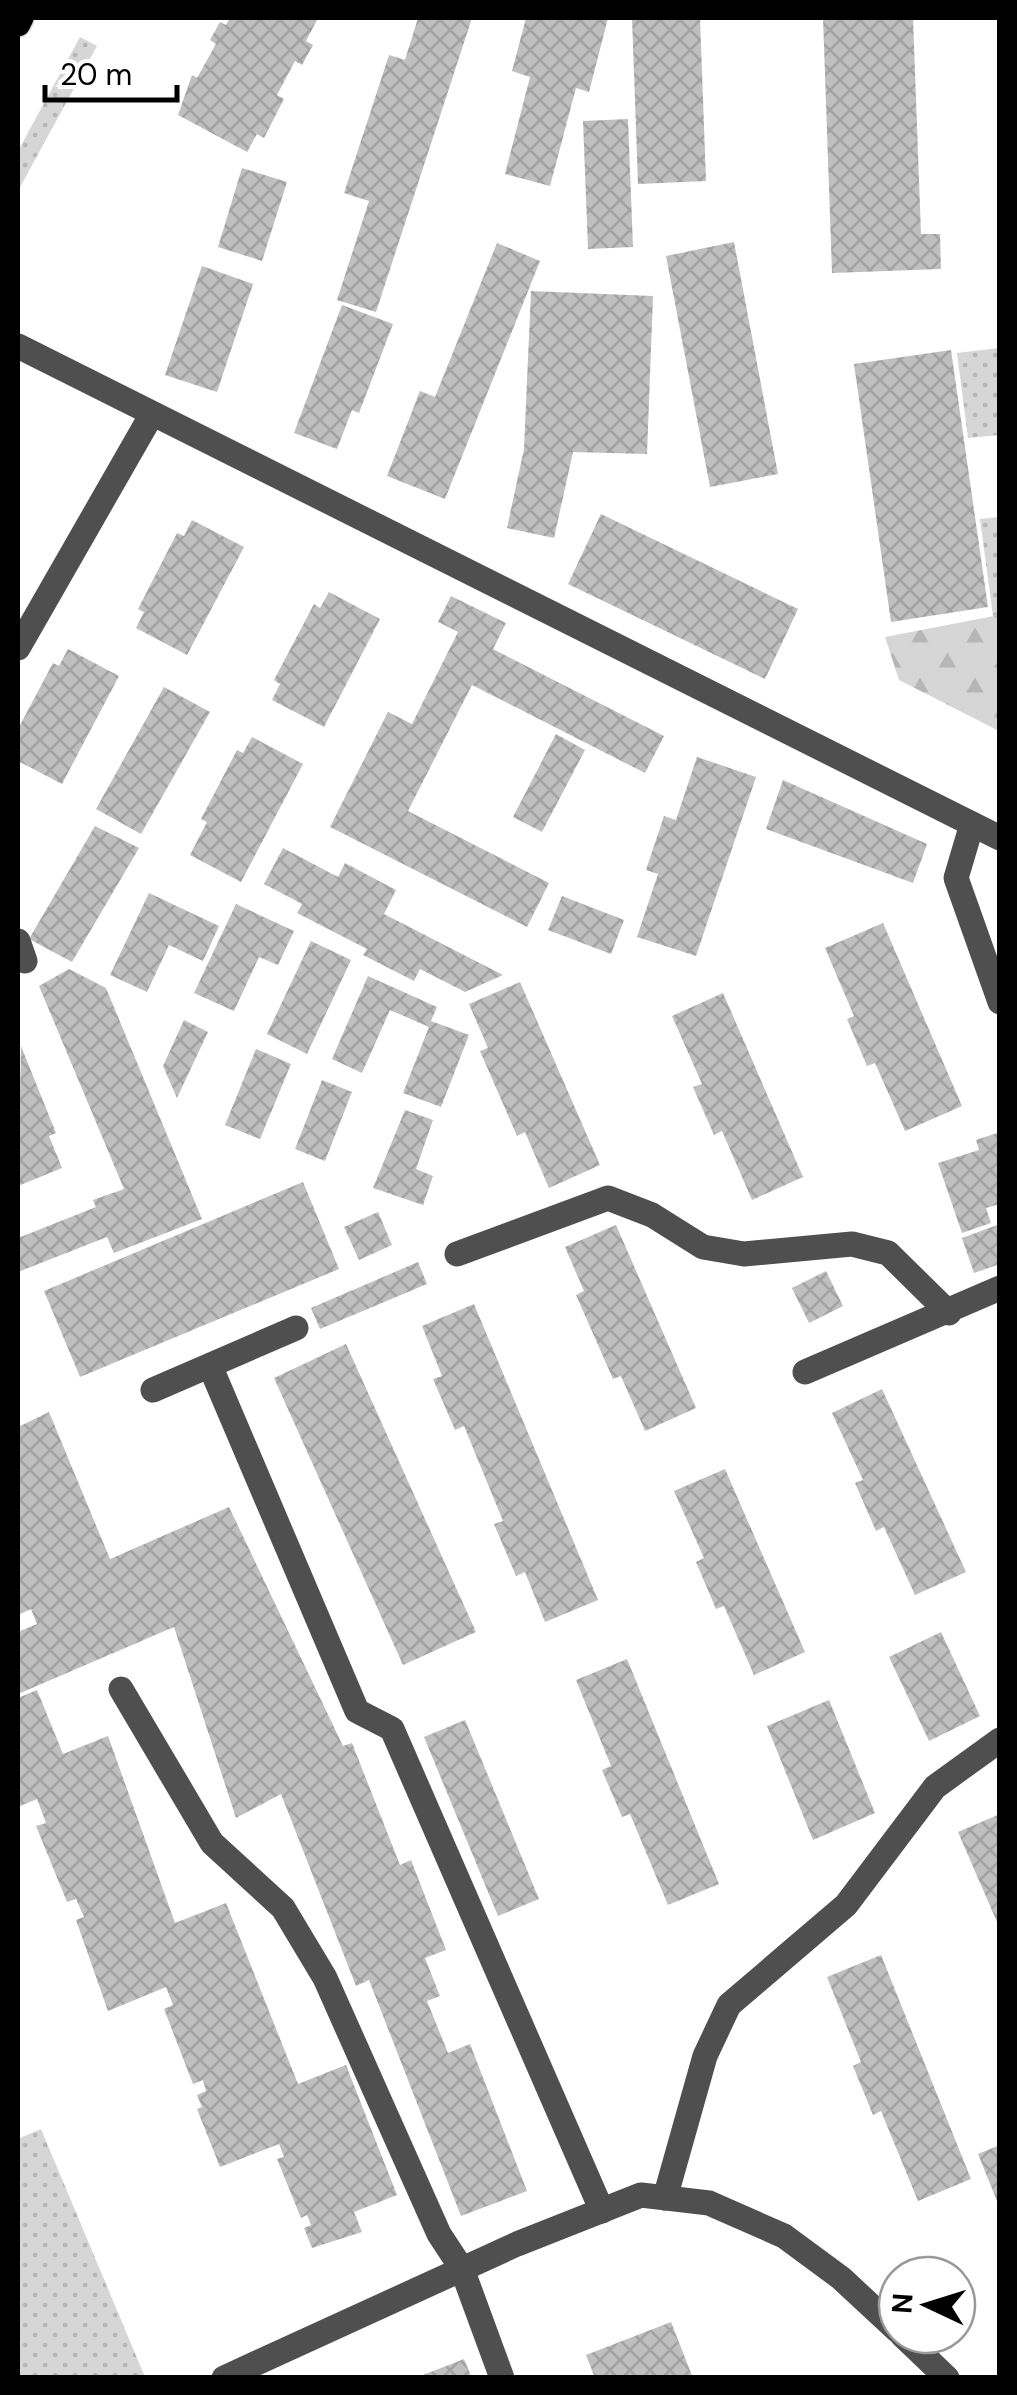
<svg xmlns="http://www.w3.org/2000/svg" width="1017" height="2395" font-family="'DM Sans',sans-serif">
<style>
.grass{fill:url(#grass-dots)}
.forest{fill:url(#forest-firs)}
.building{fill:url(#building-cross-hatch)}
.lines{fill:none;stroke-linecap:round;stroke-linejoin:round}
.major-casing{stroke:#dbdbdb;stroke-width:28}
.minor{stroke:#4f4f4f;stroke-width:25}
.major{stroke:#000;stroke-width:25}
</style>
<defs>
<pattern id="grass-dots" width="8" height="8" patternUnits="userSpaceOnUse" patternTransform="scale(2.5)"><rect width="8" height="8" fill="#d6d6d6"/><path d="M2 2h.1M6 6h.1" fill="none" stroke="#b6b6b6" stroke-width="1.8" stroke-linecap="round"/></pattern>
<pattern id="forest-firs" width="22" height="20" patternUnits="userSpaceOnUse" patternTransform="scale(2.5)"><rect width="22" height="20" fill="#d6d6d6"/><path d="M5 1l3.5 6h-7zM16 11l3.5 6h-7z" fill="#b6b6b6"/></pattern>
<pattern id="building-cross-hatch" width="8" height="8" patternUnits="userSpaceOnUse" patternTransform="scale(2.5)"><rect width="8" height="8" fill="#bfbfbf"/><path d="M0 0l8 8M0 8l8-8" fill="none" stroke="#a2a2a2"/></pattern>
</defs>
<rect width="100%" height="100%" fill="#fff"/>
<g class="grass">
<path d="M80,37L97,46L18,191V151Z"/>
<path d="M999,348V435L968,438L957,353Z"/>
<path d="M999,517V615L993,616L980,519Z"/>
<path d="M41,2129L145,2377H18V2139Z"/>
</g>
<path class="forest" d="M999,615V731L899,680L885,637Z"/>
<g class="building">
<path d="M230,18H318L306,41L313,45L302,65L295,61L277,95L284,99L264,138L257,134L247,152L178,115L192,75L197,78L216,44L210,40L220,22L226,25Z"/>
<path d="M418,18H472L376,312L337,300L369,201L344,193L389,55L405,60Z"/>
<path d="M526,18H608L589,92L576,88L550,186L505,174L530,77L512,71Z"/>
<path d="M632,18H700L706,181L638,184Z"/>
<path d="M823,18H913L921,234H940L941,269L832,273Z"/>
<path d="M628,119L633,247L588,249L583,121Z"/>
<path d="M242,168L287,182L262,261L218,247Z"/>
<path d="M734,242L778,474L710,487L666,256Z"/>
<path d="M497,243L540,261L445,499L387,476L420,391L435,397Z"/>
<path d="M202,266L253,284L217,392L165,375Z"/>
<path d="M531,291L653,296L647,454L573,452L554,538L507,528L524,449Z"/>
<path d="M342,305L393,324L359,413L352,410L337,449L294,433Z"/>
<path d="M951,350L988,607L891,622L854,364Z"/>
<path d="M601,514L798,609L765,679L568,584Z"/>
<path d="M192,520L244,547L187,655L136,628L144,612L138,609L177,533L184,536Z"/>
<path d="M329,592L380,619L324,727L272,700L280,684L274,680L314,604L320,608Z"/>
<path d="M451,596L506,623L493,649L664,736L645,773L472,685L408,811L549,883L527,927L330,827L388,712L412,724L458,632L438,622Z"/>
<path d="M68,649L119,676L62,784L18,761V729L53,663L59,666Z"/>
<path d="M164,687L210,712L141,834L96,809Z"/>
<path d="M556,734L585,750L542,832L513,817Z"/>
<path d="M252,737L303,764L241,882L190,855L207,822L201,819L237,750L243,753Z"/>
<path d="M697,757L756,777L696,956L637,937L658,874L646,870L664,816L676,820Z"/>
<path d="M783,780L927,844L913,883L766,829Z"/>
<path d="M95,826L139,848L72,962L29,939Z"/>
<path d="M283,848L338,877L345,863L396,890L384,914L503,975L465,992L420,969L414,981L363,955L367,949L297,913L302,904L264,884Z"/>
<path d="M149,893L219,926L203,961L169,945L147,992L110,975Z"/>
<path d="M562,896L624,920L611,954L548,930Z"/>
<path d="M236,904L294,931L278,965L259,957L234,1011L194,993Z"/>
<path d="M883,923L962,1106L905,1131L875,1063L867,1066L847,1019L854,1016L825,948Z"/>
<path d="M311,941L351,960L307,1054L267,1034Z"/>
<path d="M69,969L106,988L202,1219L114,1253L107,1237L18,1272V1238L96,1207L93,1200L124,1189L39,986Z"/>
<path d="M368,976L437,1007L431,1021L469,1035L441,1107L403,1093L429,1027L390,1010L362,1073L332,1059Z"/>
<path d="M520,982L600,1165L549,1188L525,1132L517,1136L480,1051L488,1048L469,1004Z"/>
<path d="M723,993L803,1177L752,1200L722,1131L714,1135L693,1087L702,1084L672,1016Z"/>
<path d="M184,1020L208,1032L177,1098L163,1066Z"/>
<path d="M21,1046L56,1133L49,1136L62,1168L18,1186Z"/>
<path d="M256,1049L291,1064L260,1139L225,1125Z"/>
<path d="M322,1080L352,1092L325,1161L295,1149Z"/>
<path d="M405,1110L433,1120L416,1169L433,1176L423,1205L373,1188Z"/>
<path d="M1000,1132V1204L986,1208L991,1223L962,1233L938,1163L979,1150L976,1140Z"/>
<path d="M303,1182L339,1269L80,1377L44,1291Z"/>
<path d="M378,1212L392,1245L359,1260L344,1227Z"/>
<path d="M1000,1224V1264L974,1273L962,1238Z"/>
<path d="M616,1225L696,1408L645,1431L621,1376L613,1379L576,1295L584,1291L565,1247Z"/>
<path d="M418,1262L427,1284L320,1329L311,1308Z"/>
<path d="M826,1271L843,1306L809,1323L792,1288Z"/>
<path d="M474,1304L598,1600L545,1622L525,1572L516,1576L494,1524L503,1521L464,1426L455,1430L433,1379L442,1376L422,1326Z"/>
<path d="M346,1344L476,1632L403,1665L274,1378Z"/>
<path d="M882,1389L966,1572L915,1595L884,1527L876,1531L855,1483L863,1480L832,1413Z"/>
<path d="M49,1412L110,1559L229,1507L343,1746L352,1743L400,1865L411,1860L446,1950L425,1958L440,1996L427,2001L448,2053L470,2044L527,2191L461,2216L369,1980L356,1986L281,1794L236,1818L174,1627L18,1694V1632L37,1624L31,1609L18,1615V1427Z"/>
<path d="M725,1469L805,1652L754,1675L724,1606L716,1609L696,1562L704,1558L674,1491Z"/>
<path d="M941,1632L980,1716L929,1741L889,1657Z"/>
<path d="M627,1659L719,1884L668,1905L630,1814L622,1817L602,1770L611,1766L576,1680Z"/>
<path d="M37,1690L63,1754L108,1736L175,1923L226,1903L298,2084L346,2065L397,2195L354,2212L362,2232L312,2248L304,2228L311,2225L307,2215L301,2218L277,2159L284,2157L279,2144L220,2167L197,2109L202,2107L197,2095L206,2091L203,2080L193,2084L164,2009L173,2005L166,1987L108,2011L76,1920L84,1917L76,1899L67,1902L36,1826L46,1823L37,1799L18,1807V1698Z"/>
<path d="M829,1700L875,1813L813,1840L767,1726Z"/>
<path d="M465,1720L539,1899L498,1916L424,1737Z"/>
<path d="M1000,1814V1929L958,1832Z"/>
<path d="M881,1955L971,2179L918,2201L881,2111L873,2115L853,2066L861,2062L827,1977Z"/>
<path d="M1000,2145V2206H999L978,2154Z"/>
<path d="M671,2322L693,2378H595L586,2355Z"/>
<path d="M464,2359L472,2378H418V2377Z"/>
</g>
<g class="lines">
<defs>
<path id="major" d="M18,24L21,18"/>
</defs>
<use href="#major" class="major-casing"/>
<g class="minor">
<path d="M18,346L1000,838"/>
<path d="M18,648L152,414"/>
<path d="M972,824L956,878L1000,1002"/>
<path d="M18,941L25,961"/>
<path d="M457,1254L608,1198L652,1215L703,1247L744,1254L852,1244L888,1253L949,1313"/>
<path d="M211,1368L357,1711L392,1729L602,2211"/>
<path d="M805,1372L1000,1288"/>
<path d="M153,1390L296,1328"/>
<path d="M121,1689L212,1843L283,1908L325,1978L439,2234L462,2269L502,2378"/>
<path d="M665,2198L705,2056L729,2005L846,1905L935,1787L1000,1740"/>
<path d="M902,2335L947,2378"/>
<path d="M224,2378L517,2244L641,2195L709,2203L784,2236L841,2278L897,2330"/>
</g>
<use href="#major" class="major"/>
</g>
<rect width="1017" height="2395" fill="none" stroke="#000000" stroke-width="40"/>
<g transform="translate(927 2305) rotate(274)"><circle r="48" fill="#ffffff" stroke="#999999" stroke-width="2.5"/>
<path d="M0-8L18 38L0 25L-18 38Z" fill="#000000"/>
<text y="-15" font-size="28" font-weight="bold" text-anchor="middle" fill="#000000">N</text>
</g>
<path d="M45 85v15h132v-15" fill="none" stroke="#000000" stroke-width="5"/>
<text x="60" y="85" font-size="30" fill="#000000" stroke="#ffffff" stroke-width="8" paint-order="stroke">20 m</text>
</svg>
